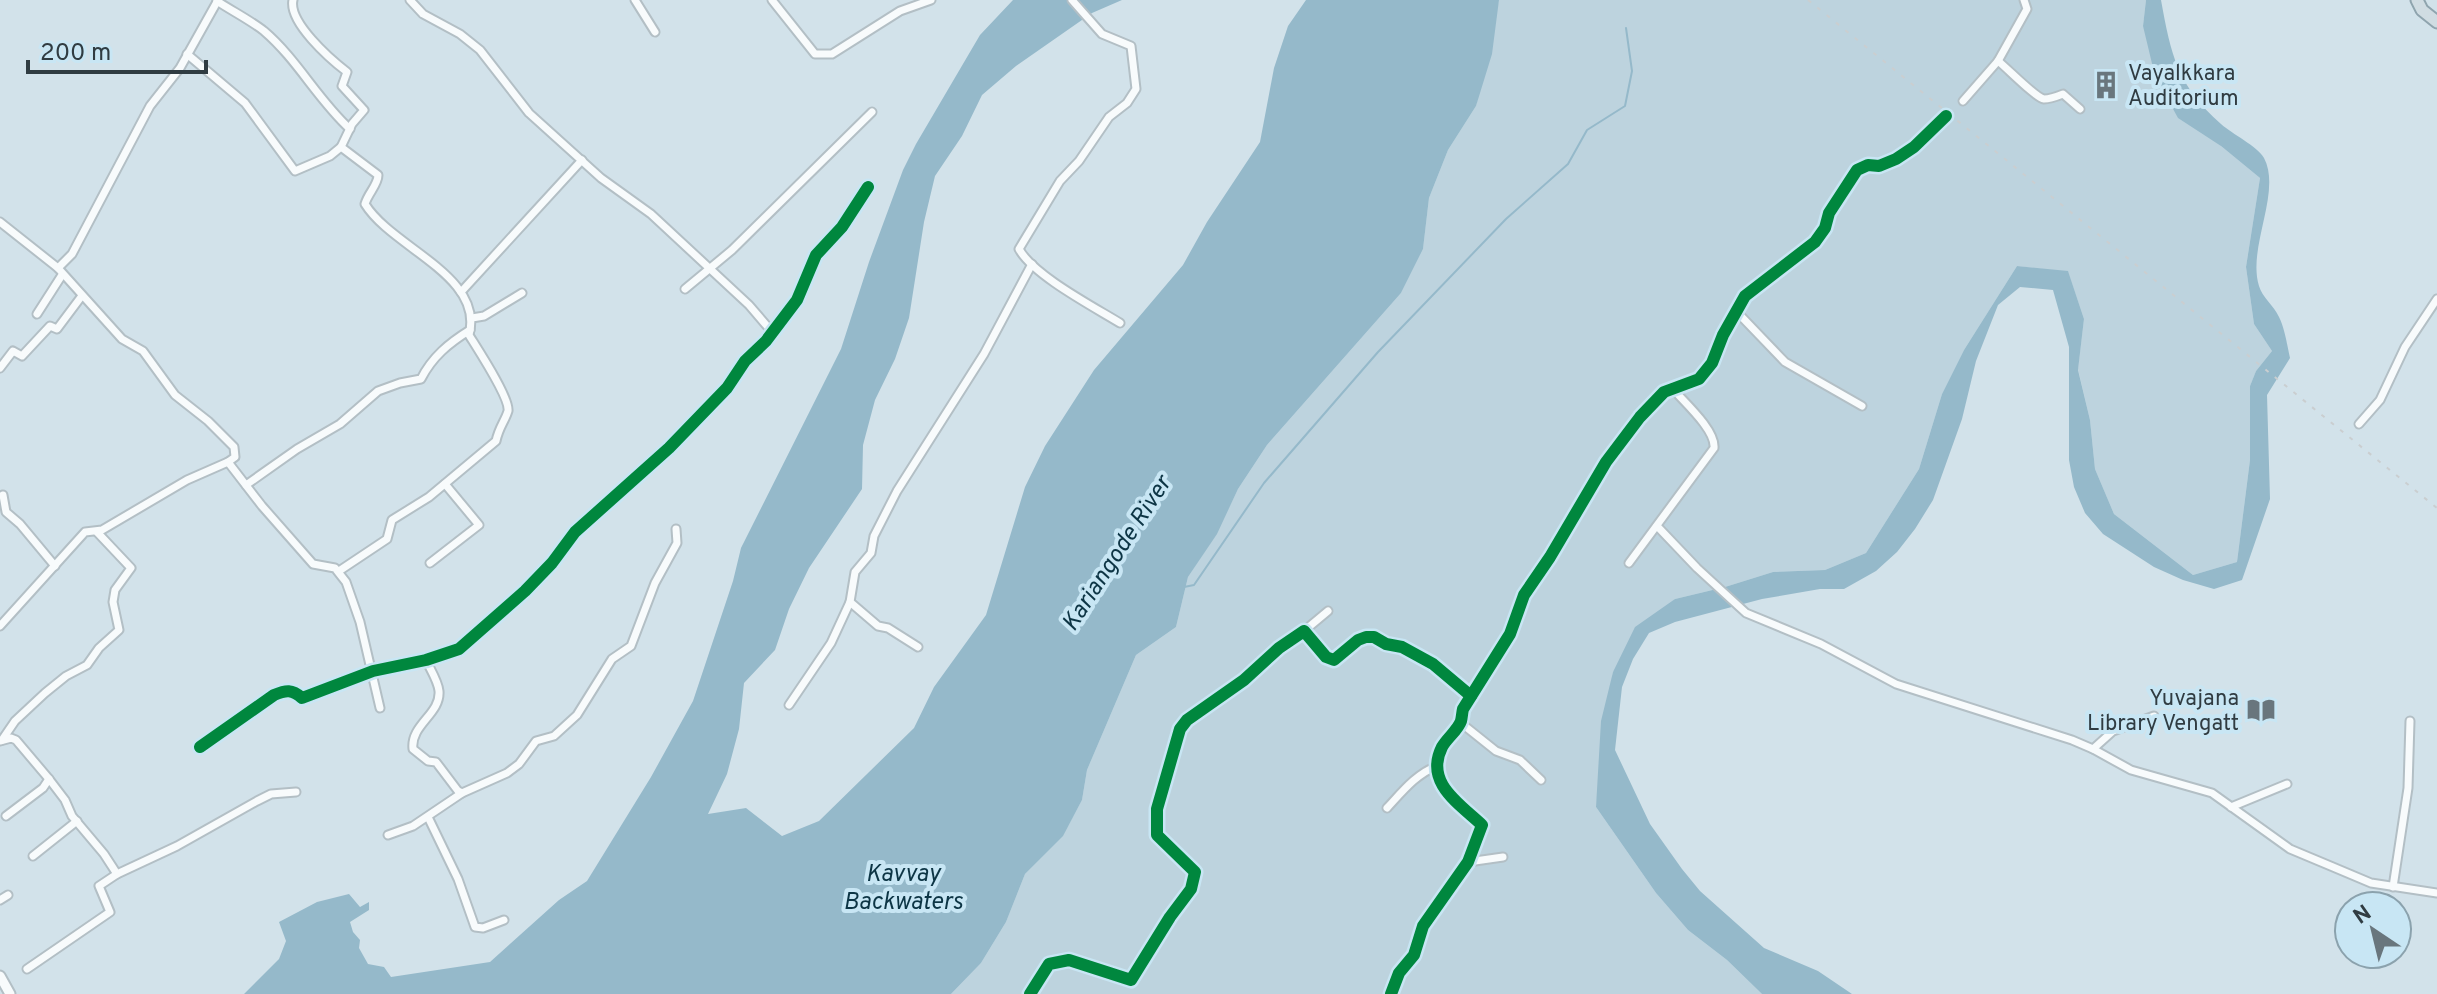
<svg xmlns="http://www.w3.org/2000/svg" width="2437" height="994" font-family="Overpass,sans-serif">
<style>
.green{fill:#bdd3de}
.water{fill:#95b9ca}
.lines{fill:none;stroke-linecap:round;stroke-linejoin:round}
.stream{stroke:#95b9ca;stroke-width:2}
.minor-casing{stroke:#b3bfc5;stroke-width:11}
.secondary-casing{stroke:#b3bfc5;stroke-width:13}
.trunk-casing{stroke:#8fa4ae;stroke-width:15}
.minor{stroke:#f8fbfc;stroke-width:7}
.secondary{stroke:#f8fbfc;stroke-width:9}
.trunk{stroke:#d0dce2;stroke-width:11}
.rail{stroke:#caced0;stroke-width:2;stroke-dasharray:4 8;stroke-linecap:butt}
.cycleway-casing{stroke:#c8e6f4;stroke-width:17}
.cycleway{stroke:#00873e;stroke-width:12}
.labels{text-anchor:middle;stroke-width:8;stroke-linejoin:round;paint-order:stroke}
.poi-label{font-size:22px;fill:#303c42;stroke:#c8e6f4;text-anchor:start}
.water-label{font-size:24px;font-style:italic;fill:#0d3545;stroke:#c8e6f4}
</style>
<rect width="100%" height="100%" fill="#d2e2ea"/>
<path class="green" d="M1499,0H2146L2143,26L2221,146L2260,178L2246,267L2254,324L2272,351L2256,371L2250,386V460L2237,562L2193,575L2114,514L2095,469L2090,420L2078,369L2084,319L2068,272L2017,266L1964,350L1942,394L1919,469L1866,553L1825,570L1773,572L1725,587L1675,599L1613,672L1596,807L1656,893L1688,930L1727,960L1762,994H951L981,963L1006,922L1025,874L1063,835L1082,800L1087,770L1136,655L1176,627L1188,577L1216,534L1238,489L1267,445L1401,293L1423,249L1429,198L1448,150L1476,106Z"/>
<g class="water">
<path d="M1013,0H1122L1092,13L1016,66L982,95L962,136L935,176L924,222L909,318L895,359L875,400L863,445L862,489L809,568L789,609L775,650L744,683L739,729L727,774L708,814L746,808L782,836L819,821L914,728L934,687L986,615L1025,487L1045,446L1094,370L1183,265L1207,222L1260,142L1274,68L1288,26L1306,0H1499L1492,54L1476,106L1448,150L1429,198L1423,249L1401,293L1267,445L1238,489L1217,534L1188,577L1176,627L1136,655L1087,770L1082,800L1063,836L1025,874L1006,922L981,963L951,994H244L279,959L286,941L279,922L317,902L349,894L360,907L369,902V910L350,922L353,932L360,940L359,948L368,964L384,967L391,977L490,962L559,900L587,881L651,777L693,701L733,581L741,548L841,349L869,262L903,170L916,144L980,35Z"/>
<path d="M2146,0H2161C2171,55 2177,85 2221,124C2232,134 2257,146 2264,158C2282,192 2247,247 2259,286C2262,297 2274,306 2279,317C2285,329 2287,345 2290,358L2267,395L2270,499L2242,580L2214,589L2183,580L2154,567L2103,534L2085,513L2074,487L2069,460V347L2053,290L2020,287L1998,305L1976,361L1962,419L1933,500L1915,529L1897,552L1876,571L1844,589H1820L1762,599L1675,622L1649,633L1633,659L1622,687L1615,750L1650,824L1682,869L1700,891L1764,948L1818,971L1852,994H1762L1727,960L1688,930L1656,893L1596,807L1601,721L1613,672L1635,627L1675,599L1725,587L1773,572L1825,570L1866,553L1919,469L1942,394L1964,350L2017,266L2068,271L2084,319L2078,370L2090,420L2095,469L2114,514L2193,575L2237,562L2250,460V386L2256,371L2272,351L2254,324L2246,267L2260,178L2221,146L2178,118L2155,76L2143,26Z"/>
</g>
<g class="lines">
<path class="stream" d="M1184,587L1194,585L1264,483L1378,352L1506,219L1568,164L1587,130L1625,106L1632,71L1626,28"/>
<defs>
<g id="minor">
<path d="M293,0C288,22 330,59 347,72L342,86L364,110L352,124L341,147L378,175C378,185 368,193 365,204C392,248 485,276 469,335C477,348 510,398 508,411C505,421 499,427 496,441L429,497L392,520L387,539L339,571"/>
<path d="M410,0L423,14L460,34L480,50L529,113L601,178L651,214L749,305L773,333"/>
<path d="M635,0L655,32"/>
<path d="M772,0L815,54H832L900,11L931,0"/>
<path d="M1072,0L1102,34L1131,46L1136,89L1127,103L1109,117L1079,161L1060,181L1019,249C1033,275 1094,307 1120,323"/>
<path d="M217,1C232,11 250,20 264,31C297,59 318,100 350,129"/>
<path d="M187,54L245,103L295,171L330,156L341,147"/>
<path d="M1998,61C2007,68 2036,98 2044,99C2049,99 2058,96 2063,94L2080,109"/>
<path d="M1963,101L1998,61L2027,9L2024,0"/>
<path d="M0,222L58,268L122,339L143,351L175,395L208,421L234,447L235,457L228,462L262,506L313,564L335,568L346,582L360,622L380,708"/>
<path d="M58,268L72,254L150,106L180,68L218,0"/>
<path d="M685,289L732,250L872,112"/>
<path d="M461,292L582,160"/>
<path d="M1737,312L1785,362L1862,406"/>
<path d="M37,314L62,275"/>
<path d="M472,318L484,316L522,293"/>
<path d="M0,368L13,351L22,356L50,326L57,329L81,297"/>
<path d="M2359,424L2380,400L2405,347L2437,299"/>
<path d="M246,485L297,449L340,424L378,391L400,383L421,379C432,357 449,343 470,330"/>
<path d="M3,495L6,512L20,524L55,566"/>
<path d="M1657,526L1697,568L1746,613L1821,644L1896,684L2072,740L2093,749L2113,731L2154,716"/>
<path d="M430,563L479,525L445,484"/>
<path d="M1629,563L1714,448C1716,430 1684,402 1672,388"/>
<path d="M0,626L85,532L102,530L187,480L228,462"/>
<path d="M1304,631L1328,611"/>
<path d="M918,647L888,628L878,626L850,602L855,572L871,553L874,536L897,491L984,354L1032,264"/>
<path d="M426,660C430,669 438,681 439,691C441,714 410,725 413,749L428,761L436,762L458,791L462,793L507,773L519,764L536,741L554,736L577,715L612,659L631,646L655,583L677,543L676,529"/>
<path d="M789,705L831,643L850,602"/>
<path d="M1461,723L1496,751L1520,760L1541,780"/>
<path d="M2,740L15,721L45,693L66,676L87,665L99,648L119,630L113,602L115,590L131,568L97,532"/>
<path d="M0,741L11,738L16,740L49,779L65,800L72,816L104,854L117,874L177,846L257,801L271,794L296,792"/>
<path d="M200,747L274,695C286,690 292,689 302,698L373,671L426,660L459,649L525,591L552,563L575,532L669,448L727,388L745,361L766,341L797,300L816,255L842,227L868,187"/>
<path d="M2093,749L2131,770L2212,793L2290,849L2333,867L2371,883L2437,893"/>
<path d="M2231,807L2287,784"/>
<path d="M1387,808C1402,792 1416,774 1437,766"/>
<path d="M6,816L43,788L49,779"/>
<path d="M428,817L458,879L475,927L483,928L504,920"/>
<path d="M388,835L413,826L462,793"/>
<path d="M33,856L77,821"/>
<path d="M1468,862L1503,857"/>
<path d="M2393,887L2408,788L2410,721"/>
<path d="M0,900L8,895"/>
<path d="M27,969L110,912L99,886L117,874"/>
<path d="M1030,994L1049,964L1069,960L1131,980L1170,917L1191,889L1195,872L1157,835V809L1180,729L1187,720L1244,680L1279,648L1304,631L1326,657L1334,660L1358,640L1366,637H1374L1386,644L1402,647L1433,664L1471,696"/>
<path d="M1391,994L1399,973L1414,955L1423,926L1468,862L1482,825C1460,804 1424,783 1442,747C1447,738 1458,730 1461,721C1462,717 1462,713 1463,709L1510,634L1524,595L1550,557L1606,462L1640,417L1664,392L1699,379L1712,363L1723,335L1745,296L1815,242L1825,228L1829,213L1857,170L1868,165L1879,166L1896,159L1914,147L1946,116"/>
</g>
<path id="secondary" d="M0,976L10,994"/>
<path id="trunk" d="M2417,0L2422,10L2437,22"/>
</defs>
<use href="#minor" class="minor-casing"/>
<use href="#secondary" class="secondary-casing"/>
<use href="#trunk" class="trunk-casing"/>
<use href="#minor" class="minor"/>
<use href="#secondary" class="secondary"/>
<use href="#trunk" class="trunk"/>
<path class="rail" d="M1808,0L2437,508"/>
<defs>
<g id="cycleway">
<path d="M200,747L274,695C286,690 292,689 302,698L373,671L426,660L459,649L525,591L552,563L575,532L669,448L727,388L745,361L766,341L797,300L816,255L842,227L868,187"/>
<path d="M1030,994L1049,964L1069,960L1131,980L1170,917L1191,889L1195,872L1157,835V809L1180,729L1187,720L1244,680L1279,648L1304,631L1326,657L1334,660L1358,640L1366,637H1374L1386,644L1402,647L1433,664L1471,696"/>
<path d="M1391,994L1399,973L1414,955L1423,926L1468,862L1482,825C1460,804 1424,783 1442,747C1447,738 1458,730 1461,721C1462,717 1462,713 1463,709L1510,634L1524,595L1550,557L1606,462L1640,417L1664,392L1699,379L1712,363L1723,335L1745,296L1815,242L1825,228L1829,213L1857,170L1868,165L1879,166L1896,159L1914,147L1946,116"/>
</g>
</defs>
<use href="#cycleway" class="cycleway-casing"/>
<use href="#cycleway" class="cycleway"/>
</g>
<defs>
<symbol id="building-bare" viewBox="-9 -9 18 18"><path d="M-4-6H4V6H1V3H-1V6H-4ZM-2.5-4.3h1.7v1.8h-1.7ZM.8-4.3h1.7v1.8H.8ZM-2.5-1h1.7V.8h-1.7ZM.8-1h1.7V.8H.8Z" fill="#69767d" stroke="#c8e6f4" stroke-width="2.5" paint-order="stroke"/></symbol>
<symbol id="library-bare" viewBox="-9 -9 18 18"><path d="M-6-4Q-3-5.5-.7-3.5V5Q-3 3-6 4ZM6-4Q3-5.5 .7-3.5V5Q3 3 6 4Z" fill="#69767d" stroke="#c8e6f4" stroke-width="2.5" paint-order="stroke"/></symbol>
</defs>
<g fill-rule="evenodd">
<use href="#building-bare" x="2086" y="65" width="40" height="40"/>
<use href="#library-bare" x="2241" y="690" width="40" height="40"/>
</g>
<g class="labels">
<g class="poi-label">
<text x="2128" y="80">Vayalkkara<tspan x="2128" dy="25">Auditorium</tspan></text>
<text x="2239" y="705" text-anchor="end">Yuvajana<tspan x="2239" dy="25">Library Vengatt</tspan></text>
</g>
<g class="water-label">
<text transform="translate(1116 553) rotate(-57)" y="8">Kariangode River</text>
<text x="903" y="881">Kavvay<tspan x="903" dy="28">Backwaters</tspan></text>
</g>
</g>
<g transform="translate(2373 930) rotate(325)"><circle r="38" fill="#c8e6f4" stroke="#8ba2ad" stroke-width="2"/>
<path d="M0-6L14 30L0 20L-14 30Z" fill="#69767d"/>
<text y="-12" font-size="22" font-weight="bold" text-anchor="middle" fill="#303c42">N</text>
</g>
<path d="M28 60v12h178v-12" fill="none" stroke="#303c42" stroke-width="4"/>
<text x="40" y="60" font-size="24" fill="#303c42" stroke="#c8e6f4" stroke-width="6" paint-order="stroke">200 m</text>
</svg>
